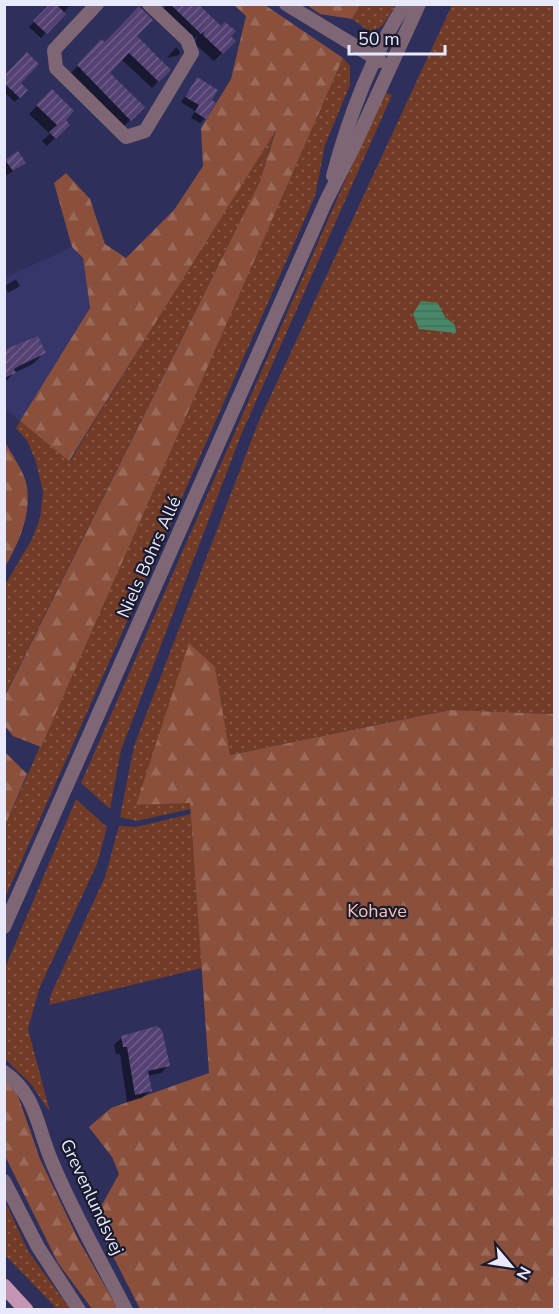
<svg xmlns="http://www.w3.org/2000/svg" width="559" height="1314" font-family="'Nunito Sans',sans-serif">
<style>
.built{fill:#36366a}
.grass{fill:url(#grass-dots)}
.forest{fill:url(#forest-firs)}
.water{fill:url(#water-rules)}
.shadow{fill:#0007}
.building{fill:url(#building-hatch)}
.lines{fill:none;stroke-linecap:round;stroke-linejoin:round}
.minor{stroke:#7e6675;stroke-width:14}
.major{stroke:#c695b4;stroke-width:15}
.labels{text-anchor:middle;stroke-width:4.5;stroke-linejoin:round;paint-order:stroke}
.street-label{font-size:18px;fill:#e8eafb;stroke:#191a2e}
.park-label{font-size:18px;fill:#fac4b0;stroke:#191a2e}
</style>
<defs>
<pattern id="grass-dots" width="8" height="8" patternUnits="userSpaceOnUse" patternTransform="scale(1.5)"><rect width="8" height="8" fill="#713b26"/><path d="M2 2h.1M6 6h.1" fill="none" stroke="#855846" stroke-width="1.8" stroke-linecap="round"/></pattern>
<pattern id="forest-firs" width="22" height="20" patternUnits="userSpaceOnUse" patternTransform="scale(1.5)"><rect width="22" height="20" fill="#8a503b"/><path d="M5 1l3.5 6h-7zM16 11l3.5 6h-7z" fill="#9a6958"/></pattern>
<pattern id="water-rules" width="6" height="5" patternUnits="userSpaceOnUse" patternTransform="scale(1.5)"><rect width="6" height="5" fill="#478868"/><path d="M0 2.5h6" fill="none" stroke="#476e5c"/></pattern>
<pattern id="building-hatch" width="6" height="6" patternUnits="userSpaceOnUse" patternTransform="scale(1.5)"><rect width="6" height="6" fill="#544173"/><path d="M-1 1l2-2M0 6l6-6M5 7l2-2" fill="none" stroke="#6d5d88"/></pattern>
</defs>
<rect width="100%" height="100%" fill="#2e2f5b"/>
<path class="built" d="M72,247L83,258L90,308L20,421L5,409L4,278Z"/>
<g class="grass">
<path d="M360,5V4L396,5L382,26L370,32L352,19Z"/>
<path d="M452,5H554V714L450,710L229,755L215,668L136,805L190,802L191,809L136,821L120,817L134,746L258,423Z"/>
<path d="M343,58L350,66V85L325,145L315,196L5,898V826Z"/>
<path d="M384,92L392,95L241,435L121,750L110,809L81,783Z"/>
<path d="M276,128L260,181L5,695V585L32,539L40,518L43,492L36,462L28,442L16,428L20,421L70,461Z"/>
<path d="M76,799L107,827L97,864L39,989L28,1029L50,1112L31,1084L5,1059V968Z"/>
<path d="M191,814L202,968L49,1005L51,994L105,877L119,826L136,827Z"/>
<path d="M5,1201L28,1251L70,1309H57L5,1255Z"/>
</g>
<g class="forest">
<path d="M234,5H265L343,58L41,747L13,736L5,726V696L260,181L276,130L69,461L20,421L90,308L83,258L72,247L54,183L66,173L90,199L105,244L126,258L174,210L203,166L201,128L231,79L246,16Z"/>
<path d="M307,5H360L352,19L320,14Z"/>
<path d="M4,440C11,454 25,472 27,487C31,516 19,542 5,567Z"/>
<path d="M189,643L215,667L230,755L450,710L554,714V1309H140L94,1219L119,1174L112,1157L89,1127L111,1108L209,1073L190,803L136,805Z"/>
<path d="M5,752L27,774L5,826Z"/>
<path d="M4,1081L15,1087L40,1159L78,1239L118,1309H92L58,1263L5,1156Z"/>
</g>
<path class="water" d="M421,301L438,303L445,317L455,325L456,333L419,329L413,314Z"/>
<g class="shadow">
<path d="M51,4H71L41,38L29,27Z"/>
<path d="M168,4H203L200,8L234,41L214,61L195,44L197,36L192,41L161,11Z"/>
<path d="M135,37L169,70L152,88L121,59L108,73L143,107L123,127L71,73L101,41L105,44Z"/>
<path d="M176,47L180,52L179,55L167,58Z"/>
<path d="M4,77L19,83L26,90L15,102L4,92Z"/>
<path d="M197,79L210,101L205,118L200,123L191,118L195,111L181,102Z"/>
<path d="M52,91L63,120L68,125L47,146L42,141L50,134L29,114Z"/>
<path d="M6,161L18,168L7,175L4,172Z"/>
<path d="M16,279L20,286L8,293L5,286Z"/>
<path d="M4,351L44,353L33,364L14,373L4,383Z"/>
<path d="M122,1037L169,1065L161,1073L147,1076L150,1091L142,1098L127,1102L120,1054H116L114,1045Z"/>
</g>
<g class="building">
<path d="M50,4H56L66,14L47,34L33,21Z"/>
<path d="M170,4H198L221,26L225,22L236,31L231,36L236,41L223,54L203,35L204,31L201,34Z"/>
<path d="M139,6L153,20L137,36L171,70L159,82L129,53L110,73L145,107L131,121L77,65L101,39L105,42Z"/>
<path d="M27,52L39,64L21,83L28,90L20,98L4,83V76Z"/>
<path d="M197,77L218,90L212,100L216,103L206,119L195,112L199,105L185,97Z"/>
<path d="M52,89L74,111L66,120L70,125L56,139L49,132L57,125L36,105Z"/>
<path d="M18,151L26,163L13,171L5,160Z"/>
<path d="M38,336L46,353L21,365L14,369L16,373L4,378V346L6,349Z"/>
<path d="M157,1026L162,1030L170,1066L148,1071L152,1091L135,1095L127,1047H123L121,1036Z"/>
</g>
<g class="lines">
<g class="minor">
<path d="M97,4L54,50L56,68L126,137L145,131L192,53L187,40L149,4"/>
<path d="M286,4L380,61"/>
<path d="M333,176C349,115 371,58 405,4"/>
<path d="M4,927L326,201L354,146L419,4"/>
<path d="M4,1072C37,1095 37,1128 52,1162C73,1213 101,1261 126,1310"/>
<path d="M4,1181L38,1247L79,1310"/>
</g>
<path class="major" d="M4,1286L26,1310"/>
</g>
<g class="labels">
<g class="street-label">
<text transform="translate(149 557) rotate(-66)" y="6">Niels Bohrs Allé</text>
<text transform="translate(92 1197) rotate(65)" y="6">Grevenlundsvej</text>
</g>
<g class="park-label">
<text x="377" y="917">Kohave</text>
</g>
</g>
<rect width="559" height="1314" fill="none" stroke="#e8eafb" stroke-width="12"/>
<g transform="translate(511 1266) rotate(119)" stroke="#191a2e" stroke-width="4.5" paint-order="stroke">
<path d="M0-4.5L10 22L0 15L-10 22Z" fill="#e8eafb"/>
<text y="-9" font-size="16" font-weight="bold" text-anchor="middle" fill="#e8eafb">N</text>
</g>
<path d="M349 45v9h96v-9" fill="none" stroke="#e8eafb" stroke-width="3"/>
<text x="358" y="45" font-size="18" fill="#e8eafb" stroke="#191a2e" stroke-width="4.5" paint-order="stroke">50 m</text>
</svg>
